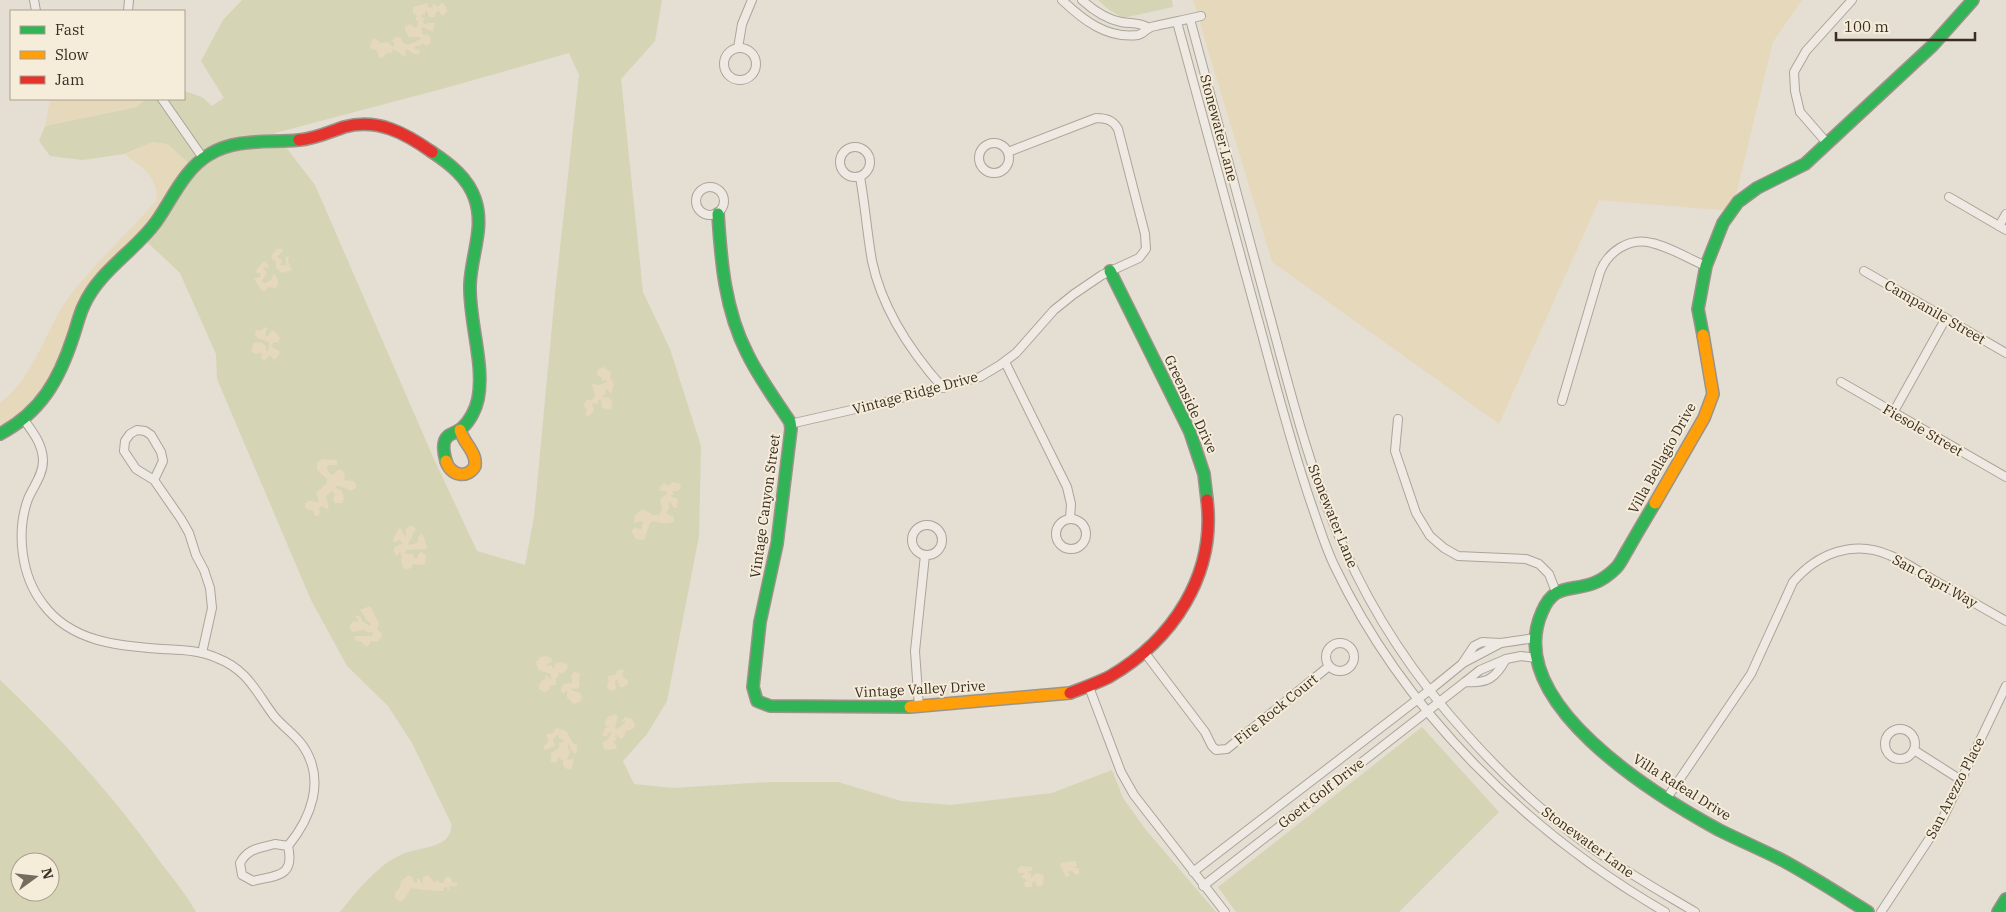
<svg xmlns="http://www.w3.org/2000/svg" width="2006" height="912" font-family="'IBM Plex Serif',serif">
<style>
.green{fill:#d5d4b5;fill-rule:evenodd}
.sand{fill:#e6d8bb}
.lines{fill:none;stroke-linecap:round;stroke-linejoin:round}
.street-casing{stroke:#aba49a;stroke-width:10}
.fast-casing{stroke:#9b938a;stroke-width:14}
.slow-casing{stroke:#9b938a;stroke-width:14}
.jam-casing{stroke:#9b938a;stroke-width:14}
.street{stroke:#eeeae3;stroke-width:8}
.fast{stroke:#30b455;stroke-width:11}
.slow{stroke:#ff9f0a;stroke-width:11}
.jam{stroke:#e5322d;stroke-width:11}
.labels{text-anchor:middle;stroke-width:4;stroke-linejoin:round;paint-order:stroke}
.street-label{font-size:14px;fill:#3a2d22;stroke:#f5ecd9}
</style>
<rect width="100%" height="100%" fill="#e5ded2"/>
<g class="green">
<path d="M242,0H662L655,41L621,79L643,292L670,349L701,446L699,536L667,701L647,734L623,761L634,784L673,788L768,782H838L901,801L951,805L1052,793L1112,770L1123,798L1146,830L1216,912H340C358,890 377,865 403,854C415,849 440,847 447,838C451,833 452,828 451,823L412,743L388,706L347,666L311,600L217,379L216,354L180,273L147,242L161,226L185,185L153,142L124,154L83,160L50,156L39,141L45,126L136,107L146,99H184V91L202,97L212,106L224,98L201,61L223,20ZM569,53L579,75L555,294L534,517L525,565L477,551L433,457L315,185L275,133L438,90Z"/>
<path d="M1098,0H1172L1173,7L1123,18L1108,9Z"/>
<path d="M0,680C59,736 112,794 158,859C171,876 185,893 196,912H0ZM20,862H50V892H20Z"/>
<path d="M1422,727L1499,812L1399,912H1236L1218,887Z"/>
</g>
<g class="sand">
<path d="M1193,0H1802L1773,42L1732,211L1599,200L1499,424L1272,262Z"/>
<path d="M428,3L427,7L432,8L433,3L438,7L441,3H443L446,7L447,12L442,16L439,11L436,12L435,17H429L427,11H425V15L421,14V17L425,18L423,21L424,24L435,22L433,32L423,27L421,29L423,32L421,34L428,35L431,38L430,44L426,45L422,43L420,46H415V49L420,50L419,54H414L407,49L405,51L406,55L404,56L393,49L391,54L388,52L382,58H379L377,50L371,49L370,46L372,40L374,38L381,43L388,42L392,46L395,44L392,41L396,37L401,38L402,42L408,45L421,39L420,37H409L405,30V26L410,24L416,28L417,27L418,21L415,20L417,16L413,13V7Z"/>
<path d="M50,99H146L136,107L45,126Z"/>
<path d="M153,142L168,144L196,170L185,185L161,226L100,287L83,321L61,382L50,400L36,415L0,438V403C34,378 45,330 69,297C96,261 128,234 157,200C157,175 143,168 124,154Z"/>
<path d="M277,249H282L283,251L277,257L282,260L280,265L287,266L285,258L289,255L288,261L292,270L282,273L276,268V261L272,259L271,256Z"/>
<path d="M266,261L269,268L264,267L263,268L267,273L262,280V282L265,283L272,279L273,273C278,278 281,283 275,288L268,287L265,291L261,290L254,279L260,277L261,273H257L256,270L263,262Z"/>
<path d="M265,327L267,328L265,335L268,336L272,330L275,331L280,338L278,343L274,342L272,345L273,348L280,351L279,356L274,360L270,355L265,360L261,359L262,353L255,354L251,351L254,343L261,342L266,346V350L268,352L269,342L258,338L255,335L256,330H262Z"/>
<path d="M604,367L611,372L610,377L614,385L611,394L607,389L605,390L606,394L603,395V398L607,397L612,400L611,410L602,408L601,400H599L597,404L592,403L594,410L589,417L587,416L585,414L587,410L583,405L587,400L594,399L595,396L592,384L600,385L607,382V380L602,381L601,377L597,375L598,369Z"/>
<path d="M322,459L337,460V465H328L327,469L332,475L338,470H342L345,474L344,480L354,481L357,487L351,491L340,486H336V488L342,491L344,499L342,503H335L333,499L335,495L332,491L326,496L329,508L327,509L322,506L319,508L320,513L318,516H315L313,510H308L305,507V503C312,498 314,503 319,502L316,493L327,483V479L317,470V463Z"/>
<path d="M673,482L680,484L681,488L678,491H672L674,494L670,496L678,499L677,508H674L670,502L668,504L670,509L667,511V514L674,517V521C668,526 660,522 653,521L650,523L644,540L636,539L631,531L635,527L641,530L643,522L641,521L634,523L635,515L643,509L653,515H659L662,509L660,499L667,494L666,491H660L659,488L664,483L669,486Z"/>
<path d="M411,525L416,529L408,544L411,545L418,542V537L421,534L423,535L427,547L426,549L406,550L405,552L406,554H413L415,559L418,558V554L421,552L426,555L425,564L422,565L413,564L411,568L406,570L402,566L401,560L402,558L400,552L397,556L393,551L395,547L403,543L399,540L394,543L393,539L399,528L401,529L406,538V529Z"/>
<path d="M370,606L379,624L377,630L381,632L382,636L378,642L371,641L368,646H365L362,642L356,641L354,636H372L373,632H367L364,630L352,632L349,626L354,621L358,622V619L355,617L357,615L361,617L362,621L370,626L371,623L366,620L365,617L360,610Z"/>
<path d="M546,656L551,658L552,662L547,664L548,666L552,665V668H554L556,663L561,662L567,664L568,667L563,674L558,672L559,676L556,678V685H551L549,690L544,692L539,689V685L543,679H547L545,677L546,675L551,680V674L538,670L536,662L540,657Z"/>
<path d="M622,669L624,671L622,676L628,680V684L623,687H620L617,679L615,681L616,689L610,691L607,687L608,682L610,681L608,680V676L615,675L618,670Z"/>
<path d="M574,672L580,673L579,681L580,686L577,689L572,688L571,690L581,693L582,697L580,702L574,704L567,697V690L563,694L561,691L563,684L572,683L571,676Z"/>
<path d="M615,714L618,717L615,727L617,729L625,723V721L621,722L625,717L632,719L635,725L633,729L626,731L623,738L620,739L618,735L615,736L616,740L613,741L617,747L616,749L605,750L603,747V742L607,740L612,733L610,732L607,736H603L602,735L605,728L610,727L606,726L605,722L609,716Z"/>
<path d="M556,728L566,731L573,743L577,745V752L575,754L570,748V745H567L570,753L567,759L569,760L573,758L574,761L571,769H567L563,765V759L561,760L559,756L557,762H551V753L559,748V742L562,743L564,740L559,738L558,734L553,740L555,746L546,750L544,749V746L549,741L546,736L547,734L553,733Z"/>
<path d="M1073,861H1076L1077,866L1073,868H1079V873L1077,875L1070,870L1068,871L1070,876L1066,877L1060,865L1062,863Z"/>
<path d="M1021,866L1032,867V871H1028V874L1031,873V878L1036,873L1044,875L1043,885L1037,887L1036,881L1032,883V887H1025L1024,883L1027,880L1021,877L1025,873H1018V868Z"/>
<path d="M409,875L412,877L415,883H417V879H420L421,883H423V877L428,875L435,883L437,880L441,883H444V879L447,876L451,877L452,883L457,882L458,884L454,887L449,885L450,891L446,887L443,888L444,891C436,891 418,890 411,888L406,897L401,902L395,898V893L400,887L401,881Z"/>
</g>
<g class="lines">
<defs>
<g id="street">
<path d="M34,0L36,11"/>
<path d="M1062,0C1083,20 1107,39 1138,35C1143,34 1146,29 1151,27C1167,23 1185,20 1201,16"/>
<path d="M1082,0C1093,10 1106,19 1121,22C1132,24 1139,22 1149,28"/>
<path d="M128,11L129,0"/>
<path d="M1190,19C1215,112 1240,205 1265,298C1288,382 1308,468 1344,548C1374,616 1418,681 1468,736C1503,775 1543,813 1586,844C1621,869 1658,890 1695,912"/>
<path d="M1177,22C1206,127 1235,232 1263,338C1278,394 1293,451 1312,506C1319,526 1325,546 1334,565C1404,712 1526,831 1665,912"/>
<circle cx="740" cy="64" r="16"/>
<path d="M738,48L742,24L752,0"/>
<path d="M162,99L203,158"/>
<path d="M1827,143L1800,112L1795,91L1794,72L1806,51L1852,0"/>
<circle cx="994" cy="158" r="15"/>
<circle cx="855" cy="162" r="15"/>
<path d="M860,177C865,204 867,233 872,261C882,309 911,352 943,388"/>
<circle cx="710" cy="201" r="14"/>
<path d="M1949,197L2006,230"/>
<path d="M1999,226L2006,214"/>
<path d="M1864,271L2006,353"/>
<path d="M1005,362L1067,487L1071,504L1070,519"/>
<path d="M1841,382L2006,477"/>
<path d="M1562,401L1600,272C1608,251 1630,237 1652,243C1670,247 1689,259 1706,266"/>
<path d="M1893,413L1946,318"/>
<path d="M1398,419L1395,451L1416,513L1430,536L1444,548L1458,556L1526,559L1539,564L1549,574L1556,592"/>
<path d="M24,420C33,432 43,445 43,461C43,475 33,487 28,499C16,532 21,576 43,604C71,642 118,646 162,649C181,650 199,650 217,658C248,670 256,692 274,716C283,727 295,734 303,746C326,780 311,818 288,846"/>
<path d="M790,424L886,402L980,377L1000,365L1016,353L1054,310L1074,294L1102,275L1139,258L1146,249L1145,234L1118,129C1113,120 1106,118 1096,118L1008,152"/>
<path d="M154,480L163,461L161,452L151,435L145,431L137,430L130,434L125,441L124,451L136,469L154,480L181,519L189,533L196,555L204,570L210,588L212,608L202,653"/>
<circle cx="1071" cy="534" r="15"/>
<circle cx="927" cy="540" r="15"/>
<circle cx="1340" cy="657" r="14"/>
<path d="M1145,653L1205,732L1212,746L1216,750L1227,749L1328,667"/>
<path d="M1463,663L1501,643"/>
<path d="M1465,682L1480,670L1506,659"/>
<path d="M1089,687L1121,772L1134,795L1225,912"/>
<path d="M919,707L915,651L925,555"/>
<circle cx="1900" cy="744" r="15"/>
<path d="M1914,750L1961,780"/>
<path d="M1667,798L1751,674L1793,582C1817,554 1853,539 1889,555C1904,561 1918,571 1932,579C1957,593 1981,607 2006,621"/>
<path d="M275,844L288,846C295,877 277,875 253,881L242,875L240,863C248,848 260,848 275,844Z"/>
<path d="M1193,872L1435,686L1462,664L1474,646L1482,642L1501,643L1535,638"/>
<path d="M1203,886L1465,682C1487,684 1496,678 1506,659L1521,656L1536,658"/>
<path d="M1881,912L1943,818L2006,686"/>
</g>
<g id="fast">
<path d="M432,152C450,164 468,178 475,199C485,228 471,255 470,285C469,322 485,365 478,399C476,409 470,421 462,428C458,432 452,433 448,436C441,442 444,454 446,461"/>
<path d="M718,214C721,262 725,310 747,353C759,378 775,399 790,422L791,429L777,544L760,622L753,687L757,701L770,706L910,707"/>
<path d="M1110,271L1190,432L1204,474L1207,500"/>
<path d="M1703,335L1698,309L1706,266L1723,223L1738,202L1757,188L1805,164L1932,46L1973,0"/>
<path d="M0,434C41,412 59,380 73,337C77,326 79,315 84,305C99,271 135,251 156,222C173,198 184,169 210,154C236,138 269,143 299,140"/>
<path d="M1655,503C1646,518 1637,533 1628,549C1624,555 1621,563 1616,568C1610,574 1602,580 1594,583C1570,592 1554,583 1542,612C1502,702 1655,795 1719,830C1739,840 1760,849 1780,859C1810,875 1839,894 1868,912"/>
<path d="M1998,912L2006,899"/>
</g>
<g id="slow">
<path d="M446,461C450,475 467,480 475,466C477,452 464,444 460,430"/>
<path d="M1655,503L1704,418L1713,394L1703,335"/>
<path d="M910,707L1070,693"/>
</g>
<g id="jam">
<path d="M299,140C315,139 329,132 344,127C378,118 405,133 432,152"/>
<path d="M1070,693C1083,688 1097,683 1109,677C1173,640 1216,575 1207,500"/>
</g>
</defs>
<use href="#street" class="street-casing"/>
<use href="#fast" class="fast-casing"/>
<use href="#slow" class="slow-casing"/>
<use href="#jam" class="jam-casing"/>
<use href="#street" class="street"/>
<use href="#fast" class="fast"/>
<use href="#slow" class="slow"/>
<use href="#jam" class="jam"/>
</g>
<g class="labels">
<g class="street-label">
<text transform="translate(1219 128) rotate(75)" y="5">Stonewater Lane</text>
<text transform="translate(1935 312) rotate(30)" y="5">Campanile Street</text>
<text transform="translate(915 393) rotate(-15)" y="5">Vintage Ridge Drive</text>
<text transform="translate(1191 404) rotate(65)" y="5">Greenside Drive</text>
<text transform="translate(1923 430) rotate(30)" y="5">Fiesole Street</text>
<text transform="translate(1662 458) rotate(-61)" y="5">Villa Bellagio Drive</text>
<text transform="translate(765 506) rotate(-82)" y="5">Vintage Canyon Street</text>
<text transform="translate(1333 516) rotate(68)" y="5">Stonewater Lane</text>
<text transform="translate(1935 581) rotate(29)" y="5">San Capri Way</text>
<text transform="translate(920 689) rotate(-3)" y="5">Vintage Valley Drive</text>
<text transform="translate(1276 709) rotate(-39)" y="5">Fire Rock Court</text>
<text transform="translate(1682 787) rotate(32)" y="5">Villa Rafeal Drive</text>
<text transform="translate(1955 788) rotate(-63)" y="5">San Arezzo Place</text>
<text transform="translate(1321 793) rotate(-38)" y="5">Goett Golf Drive</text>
<text transform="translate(1588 842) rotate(36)" y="5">Stonewater Lane</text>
</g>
</g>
<rect x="10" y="10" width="175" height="90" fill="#f5ecd9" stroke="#aaa090"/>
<rect x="20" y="26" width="25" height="8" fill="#30b455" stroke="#aaa090"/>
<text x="55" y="35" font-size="15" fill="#3a2d22">Fast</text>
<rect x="20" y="51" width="25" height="8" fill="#ff9f0a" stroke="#aaa090"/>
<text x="55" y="60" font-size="15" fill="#3a2d22">Slow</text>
<rect x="20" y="76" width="25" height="8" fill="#e5322d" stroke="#aaa090"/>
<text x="55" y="85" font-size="15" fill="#3a2d22">Jam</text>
<g transform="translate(35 877) rotate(75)"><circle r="24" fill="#f5ecd9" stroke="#aaa090"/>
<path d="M0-4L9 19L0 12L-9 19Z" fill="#766b60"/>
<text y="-8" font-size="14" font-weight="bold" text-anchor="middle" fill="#3a2d22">N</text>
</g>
<path d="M1836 32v8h139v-8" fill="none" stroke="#3a2d22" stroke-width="2.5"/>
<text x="1844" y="32" font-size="15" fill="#3a2d22" stroke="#f5ecd9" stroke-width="4" paint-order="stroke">100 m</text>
</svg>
